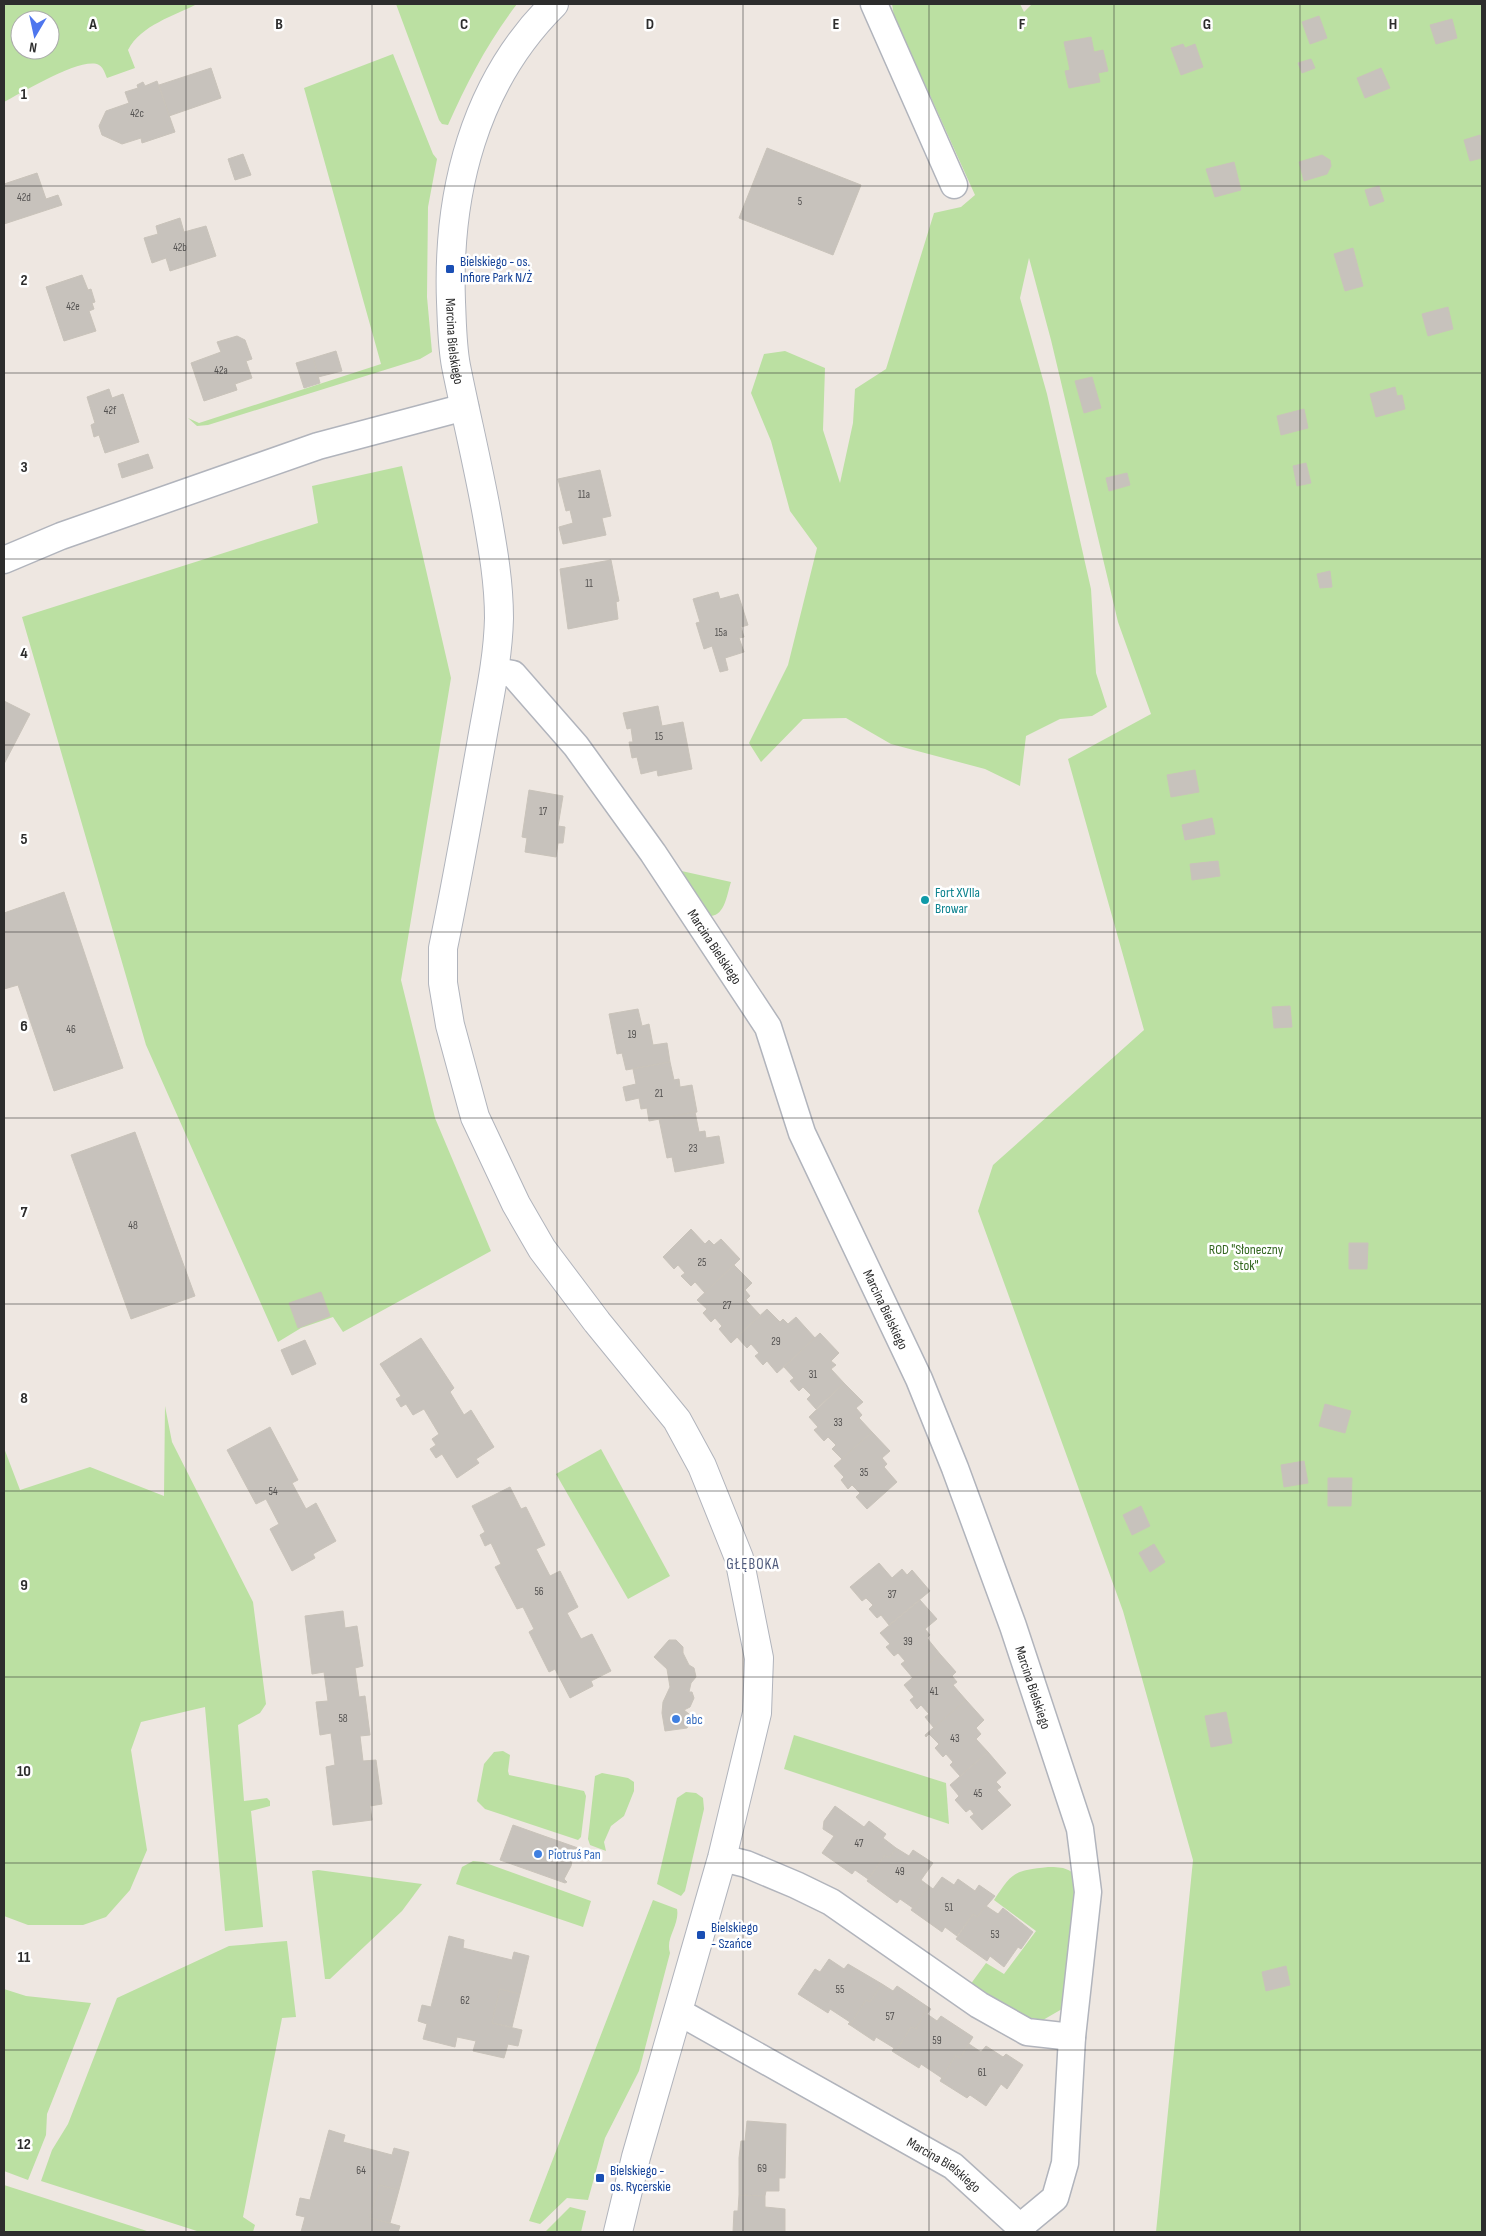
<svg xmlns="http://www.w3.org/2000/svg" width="1486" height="2236" font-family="'Sofia Sans Condensed',sans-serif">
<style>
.green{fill:#bbe0a2;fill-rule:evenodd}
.building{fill:#c7c2bc;stroke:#c9c3ba}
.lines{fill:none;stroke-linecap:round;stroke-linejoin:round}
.minor-casing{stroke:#b1b4bc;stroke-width:29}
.tertiary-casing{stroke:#b1b4bc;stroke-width:30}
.minor{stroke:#fff;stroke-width:26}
.tertiary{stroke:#fff;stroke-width:28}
.grid{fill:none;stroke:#2d2d2d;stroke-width:1;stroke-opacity:0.55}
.transit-dot{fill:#1a4fb4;stroke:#fff;stroke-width:2}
.culture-dot{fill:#0f9aa8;stroke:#fff;stroke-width:2}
.shop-dot{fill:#3f7fe0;stroke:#fff;stroke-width:2}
.labels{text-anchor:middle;stroke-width:5;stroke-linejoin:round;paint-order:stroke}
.number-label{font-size:11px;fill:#545251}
.transit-label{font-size:14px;fill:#164399;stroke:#fff;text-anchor:start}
.street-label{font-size:14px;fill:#2d2d2d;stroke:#fff}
.culture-label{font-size:14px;fill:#0d838f;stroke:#fff;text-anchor:start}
.park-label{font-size:14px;fill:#346721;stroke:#fff}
.shop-label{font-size:14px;fill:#366cbe;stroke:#fff;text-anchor:start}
.neighbourhood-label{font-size:15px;letter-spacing:1px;fill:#505b7c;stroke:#fff}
.grid-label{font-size:16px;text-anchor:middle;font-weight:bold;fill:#2d2d2d;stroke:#fff;stroke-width:5;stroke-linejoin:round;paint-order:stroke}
</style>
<rect width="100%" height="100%" fill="#eee7e1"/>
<g class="green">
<path d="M4,4H197C174,16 141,25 128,50L135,68L107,78C105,74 104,68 99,65C82,56 22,93 4,102ZM20,20H50V50H20Z"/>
<path d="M396,4H517C488,42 467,82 448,125L442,124L439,120Z"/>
<path d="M892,4H1020L1024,12L1032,4H1482V2232H1156L1193,1860L1123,1611L978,1211L993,1165L1144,1030L1068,759L1151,714L1118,622L1051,340L1029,258L1020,298L1047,394L1091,589L1096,673L1107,707L1092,716L1060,719L1026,736L1020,786L985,769L891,744L846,718L803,719L761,762L749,743L788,665L817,548L790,511L771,441L751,393L764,354L785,351L825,368L823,430L840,483L853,423L855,389L886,369L934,213L961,207L975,195L894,16Z"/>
<path d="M393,54L433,154L437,159L428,207L427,297L432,352L420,359L208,425L197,426L188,418L199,423L381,364L304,88Z"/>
<path d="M402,466L451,678L401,980L435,1118L491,1251L343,1332L333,1317L301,1328L278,1342L146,1045L22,617L318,523L312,486Z"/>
<path d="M677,870L731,882C727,894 725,915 711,916Z"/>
<path d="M165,1406L172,1442L253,1602L266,1704L260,1713L238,1725L244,1801L267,1798L270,1801V1806L251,1811L263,1927L225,1931L205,1707L141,1722L131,1750L147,1850L130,1890L106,1917L83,1925H28L4,1916V1448L20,1490L90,1467L164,1496Z"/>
<path d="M601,1449L670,1576L628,1599L556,1474Z"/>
<path d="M794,1735L946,1783L949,1824L784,1769Z"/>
<path d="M503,1751L510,1755L508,1771L509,1775L584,1791L586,1796L581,1837L578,1840L485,1809L477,1801L484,1764L494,1752Z"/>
<path d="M602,1773L628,1778L634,1782V1791L624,1816L611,1826L604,1842L606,1851L590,1845L588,1839L595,1776Z"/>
<path d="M686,1792L696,1793L703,1798L704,1809L685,1891L681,1896L657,1884L677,1798Z"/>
<path d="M473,1861L483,1862L591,1901L583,1927L456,1884L462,1867Z"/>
<path d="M1048,1867C1064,1867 1072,1868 1080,1883L1062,2009L1043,2020L1019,2016L970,1985L986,1963L1004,1974L1036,1931L994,1900C1013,1872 1013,1871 1048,1867Z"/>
<path d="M318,1870L422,1884L402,1911L330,1979H325L312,1871Z"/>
<path d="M653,1900L677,1909C680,1925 665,1938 670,1953L639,2071L605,2138L588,2200L567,2198L540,2224L529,2221Z"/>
<path d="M287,1941L296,2017L282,2018L243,2217L255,2225L253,2232H200L41,2181L52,2150L68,2124L117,1998L229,1946Z"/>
<path d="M4,1989L26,1996L91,2003L47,2114L46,2135L28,2180L4,2171Z"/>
<path d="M4,2185L150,2232H4Z"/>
<path d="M570,2207L586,2211L581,2232H545Z"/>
</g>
<g class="building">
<path d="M1319,16L1327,38L1310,44L1302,22Z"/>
<path d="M1452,19L1457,38L1436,44L1430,25Z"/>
<path d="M1091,37L1094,52L1103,50L1108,71L1098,73L1100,82L1069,88L1065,71L1070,70L1064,42Z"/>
<path d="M1183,44L1185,48L1195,44L1203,67L1181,75L1171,48Z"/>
<path d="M1311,59L1315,68L1302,73L1298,63Z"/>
<path d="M211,68L221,98L169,116L159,85Z"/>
<path d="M1381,68L1390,88L1365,98L1357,78Z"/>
<path d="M157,81L175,132L142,143L141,138L122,144L102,135L99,126L106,111L129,103L125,92L138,88L137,85L143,82L145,86Z"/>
<path d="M1480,135L1482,143V158L1470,161L1464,140Z"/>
<path d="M767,148L861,185L833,255L739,218Z"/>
<path d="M243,154L251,175L235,180L228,159Z"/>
<path d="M1322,155L1330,160L1331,166L1327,174L1304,181L1299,162Z"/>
<path d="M1234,162L1241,190L1215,197L1206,169Z"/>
<path d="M37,173L46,199L58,195L62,205L4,224V184Z"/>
<path d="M1379,186L1384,201L1370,206L1365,190Z"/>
<path d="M180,218L184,232L206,226L216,256L170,271L166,258L152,263L144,238L158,234L156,226Z"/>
<path d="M1353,248L1363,286L1345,291L1334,254Z"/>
<path d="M82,275L88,290L91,289L95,302L92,303L94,309L89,311L96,331L64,341L46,287Z"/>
<path d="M1448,307L1453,329L1428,336L1422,314Z"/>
<path d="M237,336L245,340L252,359L246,361L252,378L235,384L237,390L204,401L191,363L221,352L217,342Z"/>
<path d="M336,351L342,371L318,377L313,358Z"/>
<path d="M313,358L320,383L304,388L296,363Z"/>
<path d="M1092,377L1101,408L1084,413L1075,381Z"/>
<path d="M1395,387L1397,396L1402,395L1405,409L1376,417L1370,394Z"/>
<path d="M109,389L112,398L123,394L139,442L105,453L99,435L94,437L91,425L95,423L87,397Z"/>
<path d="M1304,409L1308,428L1281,435L1277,416Z"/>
<path d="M148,454L153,468L122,478L118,464Z"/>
<path d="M1306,463L1311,483L1297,486L1293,466Z"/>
<path d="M600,470L611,516L602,518L606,535L563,544L559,527L573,523L570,510L566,511L558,479Z"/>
<path d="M1127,473L1130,485L1109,491L1106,478Z"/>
<path d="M611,560L619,601L616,602L618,619L568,629L560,569Z"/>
<path d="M1330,571L1332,587L1320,588L1317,574Z"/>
<path d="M718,592L720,599L738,594L748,625L741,627L744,637L739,638L744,652L725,658L728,670L720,672L712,646L704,649L696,623L700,622L693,599Z"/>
<path d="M4,701L30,714L4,764Z"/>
<path d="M658,706L662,726L683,722L692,769L658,776L657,770L641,774L637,757L632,758L629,742H633L631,728L627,729L623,713Z"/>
<path d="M1195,770L1199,792L1171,797L1167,775Z"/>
<path d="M529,790L563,796L558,826L565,827L563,843H558L556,857L525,852L527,838L522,837Z"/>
<path d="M1212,818L1215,834L1185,840L1182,825Z"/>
<path d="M1218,861L1220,876L1192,880L1190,864Z"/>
<path d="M64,892L123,1068L54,1091L18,985L4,989V913Z"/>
<path d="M1290,1006L1292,1027L1274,1028L1272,1007Z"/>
<path d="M638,1009L642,1026L649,1024L653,1045L667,1043L670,1062L626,1070L622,1053L617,1054L609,1014Z"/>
<path d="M670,1062L674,1080L679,1079L680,1087L692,1085L697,1112L649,1121L647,1108L641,1109L639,1098L626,1101L623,1087L636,1084L633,1069Z"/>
<path d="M695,1112L699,1132L705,1131L706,1138L719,1136L724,1163L675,1172L672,1157L667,1158L659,1119Z"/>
<path d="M135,1132L195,1296L131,1319L71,1155Z"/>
<path d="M691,1229L705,1244L709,1240L714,1245L721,1239L740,1259L705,1293L695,1282L691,1286L681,1276L685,1273L678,1265L674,1269L663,1257Z"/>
<path d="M1349,1243H1368L1367,1269H1349Z"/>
<path d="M734,1265L752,1283L745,1290L750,1296L746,1300L760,1315L731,1343L719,1329L722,1326L715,1318L711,1322L703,1313L707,1309L697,1300Z"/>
<path d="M321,1292L330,1316L298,1328L289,1303Z"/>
<path d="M767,1309L780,1322L783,1319L788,1324L796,1317L815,1338L777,1373L767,1361L763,1365L755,1356L759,1353L751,1344L747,1348L737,1337Z"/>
<path d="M820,1333L839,1353L831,1361L836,1365L831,1369L844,1383L816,1409L807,1399L811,1395L803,1387L799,1391L790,1381L794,1378L784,1367Z"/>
<path d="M421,1338L454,1388L450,1392L464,1415L471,1410L494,1447L476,1459L479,1463L457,1478L442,1454L436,1458L430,1449L436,1445L432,1439L439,1434L424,1409L413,1415L406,1404L401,1407L396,1399L401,1396L380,1364Z"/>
<path d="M305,1340L316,1364L292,1375L281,1350Z"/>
<path d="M844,1383L863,1402L856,1408L862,1415L859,1418L872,1432L842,1459L832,1449L836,1445L828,1437L824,1441L814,1430L818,1427L809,1417Z"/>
<path d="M1325,1404L1351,1411L1345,1433L1319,1426Z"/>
<path d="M270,1427L298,1480L292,1483L306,1509L316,1503L336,1541L313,1554L315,1558L292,1571L270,1529L279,1524L266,1499L256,1504L227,1450Z"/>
<path d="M872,1432L890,1451L882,1458L887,1464L884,1467L897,1482L867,1509L856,1497L860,1493L852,1485L848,1489L841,1480L844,1477L834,1466Z"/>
<path d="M1304,1461L1308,1483L1284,1487L1281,1465Z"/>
<path d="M1328,1478H1352L1351,1506H1328Z"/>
<path d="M510,1487L521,1509L526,1507L545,1545L536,1549L550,1576L560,1571L578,1607L567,1613L581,1639L592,1634L611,1671L591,1681L593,1686L570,1698L555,1669L549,1672L529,1632L534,1629L523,1607L517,1609L495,1567L501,1564L491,1543L485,1546L480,1535L485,1532L472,1506Z"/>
<path d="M1141,1506L1150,1526L1132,1535L1123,1515Z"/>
<path d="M1154,1544L1165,1562L1150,1572L1139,1553Z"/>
<path d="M879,1563L892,1578L902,1569L907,1575L912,1570L930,1591L889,1625L881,1615L877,1618L869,1609L873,1605L866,1598L862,1601L850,1587Z"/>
<path d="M920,1600L937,1619L925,1629L930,1635L927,1638L940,1654L913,1678L901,1664L905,1661L898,1653L894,1656L886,1647L890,1644L880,1633Z"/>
<path d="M343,1611L345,1628L357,1626L363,1666L355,1668L359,1697L365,1696L370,1735L360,1736L363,1761L376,1760L382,1804L370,1806L372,1820L333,1825L326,1767L335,1765L331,1733L320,1735L316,1702L328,1701L324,1672L312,1674L305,1616Z"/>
<path d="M669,1640H676L683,1647V1653L689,1665L694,1668L696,1677L691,1683L689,1692H692L694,1698L690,1707L684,1710L689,1714L691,1722L687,1728L665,1731L662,1713L663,1702L670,1687L667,1669L654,1657Z"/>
<path d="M940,1654L956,1672L952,1676L957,1682L953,1685L966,1700L934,1728L925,1717L929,1714L921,1705L917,1709L910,1700L914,1697L904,1685Z"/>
<path d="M966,1700L984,1720L976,1728L981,1734L976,1739L988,1752L960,1776L950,1765L953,1762L946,1754L943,1757L935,1748L939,1744L929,1734L926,1737L925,1735Z"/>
<path d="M1226,1712L1232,1743L1211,1747L1205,1716Z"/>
<path d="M988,1752L1006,1773L996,1782L1001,1787L997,1790L1011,1805L982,1830L970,1817L974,1814L970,1809L966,1812L955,1800L959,1796L950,1785Z"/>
<path d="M835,1806L864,1827L869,1821L886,1834L883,1838L896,1848L889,1858L885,1855L868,1879L855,1870L852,1874L822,1853L834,1836L823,1829L824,1821Z"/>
<path d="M513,1825L578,1848L574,1850L571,1866L564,1879L567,1882L565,1883L500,1860Z"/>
<path d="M896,1848L909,1856L913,1850L933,1863L921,1880L929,1886L913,1908L900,1899L897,1903L867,1881L885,1855L889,1858Z"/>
<path d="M942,1877L954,1885L958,1879L975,1891L979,1885L995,1896L977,1917L973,1914L957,1936L945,1927L942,1932L911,1910L929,1886L933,1889Z"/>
<path d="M986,1906L998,1914L1003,1908L1033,1932L1021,1949L1018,1947L1004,1967L990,1956L987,1961L956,1939L973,1914L977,1917Z"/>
<path d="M449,1936L464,1940L463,1948L512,1960L514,1952L529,1956L520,1994L500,1989L492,2023L522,2030L518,2046L508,2044L504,2058L473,2051L476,2041L457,2037L455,2047L423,2039L427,2024L418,2021L422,2005L431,2007Z"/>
<path d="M829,1959L844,1969L848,1964L882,1984L870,2002L866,2000L850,2025L848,2024L850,2022L830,2009L828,2013L798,1994L815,1969L820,1972Z"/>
<path d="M1286,1966L1290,1985L1266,1991L1262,1972Z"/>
<path d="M882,1984L893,1991L897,1986L928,2007L916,2029L911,2027L895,2053L892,2051L894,2048L876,2037L874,2041L850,2025L866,2000L870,2002Z"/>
<path d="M500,1989L520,1994L512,2027L492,2023Z"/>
<path d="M928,2007L931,2009L927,2014L937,2021L941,2016L973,2037L960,2058L956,2055L942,2078L921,2064L919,2068L895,2053L911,2027L916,2029Z"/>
<path d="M969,2044L981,2052L986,2046L1003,2057L1006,2054L1023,2065L1007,2089L1001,2084L986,2106L970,2095L967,2098L940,2081L956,2055L960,2058Z"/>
<path d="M747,2121L786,2124L785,2178H779V2191H766L765,2196L739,2195V2158L741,2141H745Z"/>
<path d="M329,2130L345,2135L343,2142L392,2155L394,2148L409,2152L399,2190L379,2185L370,2218L400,2226L398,2232H301L305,2217L296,2215L300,2198L310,2200Z"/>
<path d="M379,2185L399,2190L390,2223L370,2218Z"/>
<path d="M739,2195L765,2196V2207L785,2209V2232H733L734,2211H738Z"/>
</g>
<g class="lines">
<defs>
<g id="minor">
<path d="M874,4L954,185"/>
<path d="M4,560L61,536L318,446L465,407"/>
<path id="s1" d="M494,671L513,674L576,746L653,853L768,1027L802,1133L919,1379L955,1468L1013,1626L1080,1829L1088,1892L1072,2037L1065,2163L1055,2198L1020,2227"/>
<path d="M722,1858L746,1864L796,1885L831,1902L979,2005L1027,2032L1072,2037"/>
<path id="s2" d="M679,2012L953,2166L1020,2227L1023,2232"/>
</g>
<g id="tertiary">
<path id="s3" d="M554,4C474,83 447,193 451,302C452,323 452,345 456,366C466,416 478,465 487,515C493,549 499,583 499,618C498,661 488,703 481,745C469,813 457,881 443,948V983L450,1025L475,1117L516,1204L542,1249L597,1322L677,1420L702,1466L739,1558L759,1658L757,1713L722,1858L636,2157L618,2232"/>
</g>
</defs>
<use href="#minor" class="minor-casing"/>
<use href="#tertiary" class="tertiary-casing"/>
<use href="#minor" class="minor"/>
<use href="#tertiary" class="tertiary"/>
</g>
<path class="grid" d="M186,4V2232M372,4V2232M557,4V2232M743,4V2232M929,4V2232M1114,4V2232M1300,4V2232M4,186H1482M4,373H1482M4,559H1482M4,745H1482M4,932H1482M4,1118H1482M4,1304H1482M4,1491H1482M4,1677H1482M4,1863H1482M4,2050H1482"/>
<g class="transit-dot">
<rect x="445" y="264" width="10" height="10" rx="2.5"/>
<rect x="696" y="1930" width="10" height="10" rx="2.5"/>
<rect x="595" y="2173" width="10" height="10" rx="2.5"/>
</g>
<circle class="culture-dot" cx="925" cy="900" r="5"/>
<g class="shop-dot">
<circle cx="676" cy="1719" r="5"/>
<circle cx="538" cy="1854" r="5"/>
</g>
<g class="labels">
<g class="number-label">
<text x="137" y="117">42c</text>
<text x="24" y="201">42d</text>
<text x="800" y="205">5</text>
<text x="180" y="251">42b</text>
<text x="73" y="310">42e</text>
<text x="221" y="374">42a</text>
<text x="110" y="414">42f</text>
<text x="584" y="498">11a</text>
<text x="589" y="587">11</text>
<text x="721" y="636">15a</text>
<text x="659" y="740">15</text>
<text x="543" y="815">17</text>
<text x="71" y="1033">46</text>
<text x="632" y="1038">19</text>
<text x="659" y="1097">21</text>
<text x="693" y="1152">23</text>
<text x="133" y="1229">48</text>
<text x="702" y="1266">25</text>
<text x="727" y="1309">27</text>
<text x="776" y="1345">29</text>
<text x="813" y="1378">31</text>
<text x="838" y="1426">33</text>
<text x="864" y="1476">35</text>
<text x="273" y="1495">54</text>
<text x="539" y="1595">56</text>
<text x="892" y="1598">37</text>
<text x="908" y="1645">39</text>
<text x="934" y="1695">41</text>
<text x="343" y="1722">58</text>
<text x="955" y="1742">43</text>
<text x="978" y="1797">45</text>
<text x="859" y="1847">47</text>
<text x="900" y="1875">49</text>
<text x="949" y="1911">51</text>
<text x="995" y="1938">53</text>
<text x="840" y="1993">55</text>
<text x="465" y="2004">62</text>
<text x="890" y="2020">57</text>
<text x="937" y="2044">59</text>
<text x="982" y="2076">61</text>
<text x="762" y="2172">69</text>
<text x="361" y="2174">64</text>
</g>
<g class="transit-label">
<text x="460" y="266">Bielskiego - os.<tspan x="460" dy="16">Infiore Park N/Ż</tspan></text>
<text x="711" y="1932">Bielskiego<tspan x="711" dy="16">- Szańce</tspan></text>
<text x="610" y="2175">Bielskiego -<tspan x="610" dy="16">os. Rycerskie</tspan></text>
</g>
<g class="street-label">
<text dy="5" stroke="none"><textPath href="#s3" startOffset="364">Marcina Bielskiego</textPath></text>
<text dy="5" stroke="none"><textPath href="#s1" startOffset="359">Marcina Bielskiego</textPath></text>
<text dy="5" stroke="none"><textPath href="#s1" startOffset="762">Marcina Bielskiego</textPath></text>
<text dy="5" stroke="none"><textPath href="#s1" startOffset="1168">Marcina Bielskiego</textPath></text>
<text dy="5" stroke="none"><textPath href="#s2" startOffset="306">Marcina Bielskiego</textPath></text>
</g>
<g class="culture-label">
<text x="935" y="897">Fort XVIIa<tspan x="935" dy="16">Browar</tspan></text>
</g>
<g class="park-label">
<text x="1246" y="1254">ROD "Słoneczny<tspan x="1246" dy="16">Stok"</tspan></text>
</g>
<g class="shop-label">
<text x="686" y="1724">abc</text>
<text x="548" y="1859">Piotruś Pan</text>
</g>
<g class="neighbourhood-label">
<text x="753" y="1569">GŁĘBOKA</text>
</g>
</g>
<g class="grid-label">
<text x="93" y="29">A</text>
<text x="279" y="29">B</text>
<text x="464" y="29">C</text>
<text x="650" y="29">D</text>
<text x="836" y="29">E</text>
<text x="1022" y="29">F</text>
<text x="1207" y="29">G</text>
<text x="1393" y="29">H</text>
<text x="24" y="99">1</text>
<text x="24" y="285">2</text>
<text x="24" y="472">3</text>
<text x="24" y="658">4</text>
<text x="24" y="844">5</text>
<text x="24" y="1031">6</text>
<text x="24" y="1217">7</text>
<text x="24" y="1403">8</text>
<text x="24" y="1590">9</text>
<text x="24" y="1776">10</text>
<text x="24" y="1962">11</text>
<text x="24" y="2149">12</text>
</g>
<rect width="1486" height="2236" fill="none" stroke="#2d2d2d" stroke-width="10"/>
<g transform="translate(35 35) rotate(189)"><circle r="24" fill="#ffffff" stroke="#ababab"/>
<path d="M0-4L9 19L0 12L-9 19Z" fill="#4e76ee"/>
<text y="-8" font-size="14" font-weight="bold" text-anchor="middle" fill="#2d2d2d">N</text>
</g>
</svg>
